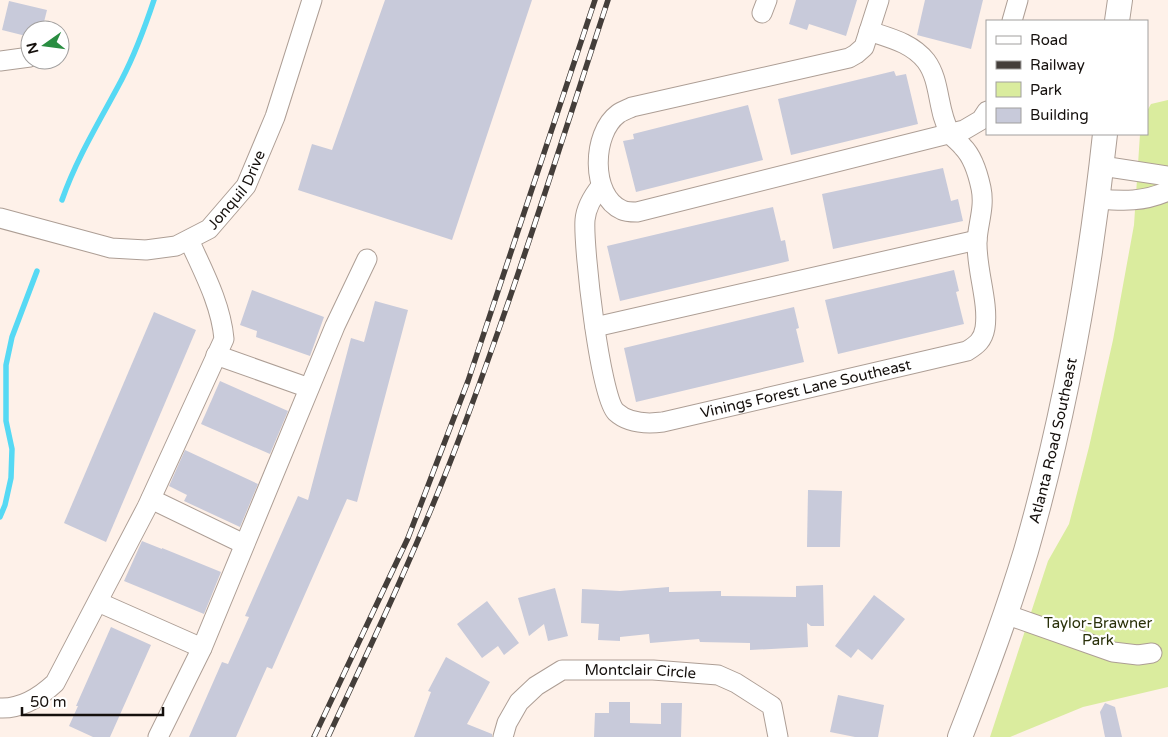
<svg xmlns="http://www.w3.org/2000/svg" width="1168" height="737" font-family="'Varela Round',sans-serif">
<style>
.green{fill:#daec9e}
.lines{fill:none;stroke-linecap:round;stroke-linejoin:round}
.stream{stroke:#56d9f4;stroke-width:5.5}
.building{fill:#c8cada}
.minor-casing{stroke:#ad9e95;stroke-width:21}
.major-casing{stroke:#ad9e95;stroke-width:26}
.minor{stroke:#fff;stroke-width:19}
.major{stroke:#fff;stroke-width:24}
.rail-casing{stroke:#443e3a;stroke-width:5.5}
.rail{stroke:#fff;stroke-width:4;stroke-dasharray:11;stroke-linecap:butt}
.labels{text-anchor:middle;stroke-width:4.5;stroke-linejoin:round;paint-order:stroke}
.street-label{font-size:15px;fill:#15100d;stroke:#fff}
.park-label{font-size:15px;fill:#2a310a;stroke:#fff}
</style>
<rect width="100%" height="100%" fill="#fef1e9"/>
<path class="green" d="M1168,100V687L1083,707L1010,737H990L1048,561L1069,524L1089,447L1113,340L1134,225L1140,134H1147V111L1151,104Z"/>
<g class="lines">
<g class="stream">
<path d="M62,200C77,157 101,119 122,79C135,54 145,27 154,0"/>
<path d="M0,517L5,505L11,478L12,449L6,421V365L12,337L37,271"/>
</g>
</g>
<g class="building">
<path d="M385,0H532L452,240L298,190L312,144L332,150Z"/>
<path d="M796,0H857L846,36L809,24L807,30L789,24Z"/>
<path d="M925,0H983L971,49L917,35Z"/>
<path d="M9,1L47,10L42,30H30V37L2,30Z"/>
<path d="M894,71L896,76L906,74L918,124L791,155L778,99Z"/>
<path d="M748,105L763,160L636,192L623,141L634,139L633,134Z"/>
<path d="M943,168L951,201L958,199L963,221L833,249L822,194Z"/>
<path d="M773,207L781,241L785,240L789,261L620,301L607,246Z"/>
<path d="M954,270L959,291L956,292L964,324L838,354L825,300Z"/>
<path d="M252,290L324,317L310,356L256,337L257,331L240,325Z"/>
<path d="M375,301L408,310L357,502L347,499L272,669L267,667L236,737H189L222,662L228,664L249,617L245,616L298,496L308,500L351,338L364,342Z"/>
<path d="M794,307L799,328L796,329L804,362L636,402L624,348Z"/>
<path d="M154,312L196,330L106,542L64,523Z"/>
<path d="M220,381L288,411L270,454L201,424Z"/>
<path d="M185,450L258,484L240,527L184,501L187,495L169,486Z"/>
<path d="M808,490L842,491L840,547H807Z"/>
<path d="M142,541L162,549V548L221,572L204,614L124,581Z"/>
<path d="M823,585L824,626H811L807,623L808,647L750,650V643L700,642L699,639L650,643L649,634L620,637V641L598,640L599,624L581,623L582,589L620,591L669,587V592L721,591V596L796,597V586Z"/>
<path d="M555,588L568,636L548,641L544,624L529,636L518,598Z"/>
<path d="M874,595L905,619L872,660L858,649L851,658L835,646Z"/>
<path d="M487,601L519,643L504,655L498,646L482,658L457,624Z"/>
<path d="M111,627L151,645L110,737H93L69,726L78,706H76Z"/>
<path d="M446,657L490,682L467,724L492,734V737H414L431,692L428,691Z"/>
<path d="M838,695L884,705L878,737H855L830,732Z"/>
<path d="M609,702H630V723L661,724V703H682L681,737H594L595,713H609Z"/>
<path d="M1105,703L1115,707L1122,737H1105L1100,712Z"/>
</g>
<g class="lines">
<defs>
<g id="minor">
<path d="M879,0L864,47L856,54L849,58L632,107C628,109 622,111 618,114C592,133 590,196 622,210C626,212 632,212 637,212L964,130L981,120L987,111"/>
<path d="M762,13L767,0"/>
<path d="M1012,21L1018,0"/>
<path d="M0,61L30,57"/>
<path d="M1102,166L1168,176"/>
<path id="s1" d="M601,186C593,196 586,207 585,220C583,246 600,397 616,412C629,424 647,424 663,422L967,351C977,345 983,340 985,328C989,302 976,269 977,241C978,223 985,207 981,188C978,174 973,157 963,147C959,142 953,138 950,133C937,111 941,81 926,61C912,43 890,38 869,31"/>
<path d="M1098,199C1123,201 1144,202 1168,191"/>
<path id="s2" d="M0,218L111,248L146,250L176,246L209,229L246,186L275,117L312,0"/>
<path d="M595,327L977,240"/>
<path d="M216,355L309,388"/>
<path d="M151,499L244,544"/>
<path d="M98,602L202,648"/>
<path d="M1005,614L1113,652L1138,655L1152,653"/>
<path d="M0,708C21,709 41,696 55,683L147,507L224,339C221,304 203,271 189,240"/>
<path d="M158,737L202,648L335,326L367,259"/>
<path id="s3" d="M503,737L507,723L519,702L536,686L562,670H653L718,675L736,683L772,706L778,737"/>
</g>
<g id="major">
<path d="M1117,21L1120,0"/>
<path id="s4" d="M960,737C984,676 1007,614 1026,551C1065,415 1090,274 1105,134"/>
</g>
</defs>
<use href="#minor" class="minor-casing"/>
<use href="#major" class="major-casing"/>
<use href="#minor" class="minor"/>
<use href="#major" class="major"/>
<defs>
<g id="rail">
<path d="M314,737L408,538L468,381L595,0"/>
<path d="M328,737C373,641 418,546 456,447C512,300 559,149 608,0"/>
</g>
</defs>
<use href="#rail" class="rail-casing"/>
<use href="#rail" class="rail"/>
</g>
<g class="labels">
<g class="street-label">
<text dy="5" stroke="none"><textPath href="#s2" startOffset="266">Jonquil Drive</textPath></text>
<text dy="5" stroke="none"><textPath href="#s1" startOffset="430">Vinings Forest Lane Southeast</textPath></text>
<text dy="5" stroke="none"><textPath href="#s4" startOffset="311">Atlanta Road Southeast</textPath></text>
<text dy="5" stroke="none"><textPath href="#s3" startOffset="171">Montclair Circle</textPath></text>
</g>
<g class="park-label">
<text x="1098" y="628">Taylor-Brawner<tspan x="1098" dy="17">Park</tspan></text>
</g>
</g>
<rect x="986" y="20" width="162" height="115" fill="#ffffff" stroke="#a19f9e"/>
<rect x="996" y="36" width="25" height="8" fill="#ffffff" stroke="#a19f9e"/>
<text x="1030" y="45" font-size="15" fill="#15100d">Road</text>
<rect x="996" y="61" width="25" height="8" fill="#443e3a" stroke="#a19f9e"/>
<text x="1030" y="70" font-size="15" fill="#15100d">Railway</text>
<rect x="996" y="82" width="25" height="15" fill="#daec9e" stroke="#a19f9e"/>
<text x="1030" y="95" font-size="15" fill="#15100d">Park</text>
<rect x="996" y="108" width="25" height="15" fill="#c8cada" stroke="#a19f9e"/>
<text x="1030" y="120" font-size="15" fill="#15100d">Building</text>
<g transform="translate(45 45) rotate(256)"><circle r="24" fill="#ffffff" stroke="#a19f9e"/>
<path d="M0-4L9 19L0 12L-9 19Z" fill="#298d41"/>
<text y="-8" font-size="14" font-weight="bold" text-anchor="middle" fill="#15100d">N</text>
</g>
<path d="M22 707v8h141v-8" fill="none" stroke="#15100d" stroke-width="2.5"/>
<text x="30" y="707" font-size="15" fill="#15100d" stroke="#ffffff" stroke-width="4" paint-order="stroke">50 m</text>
</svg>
